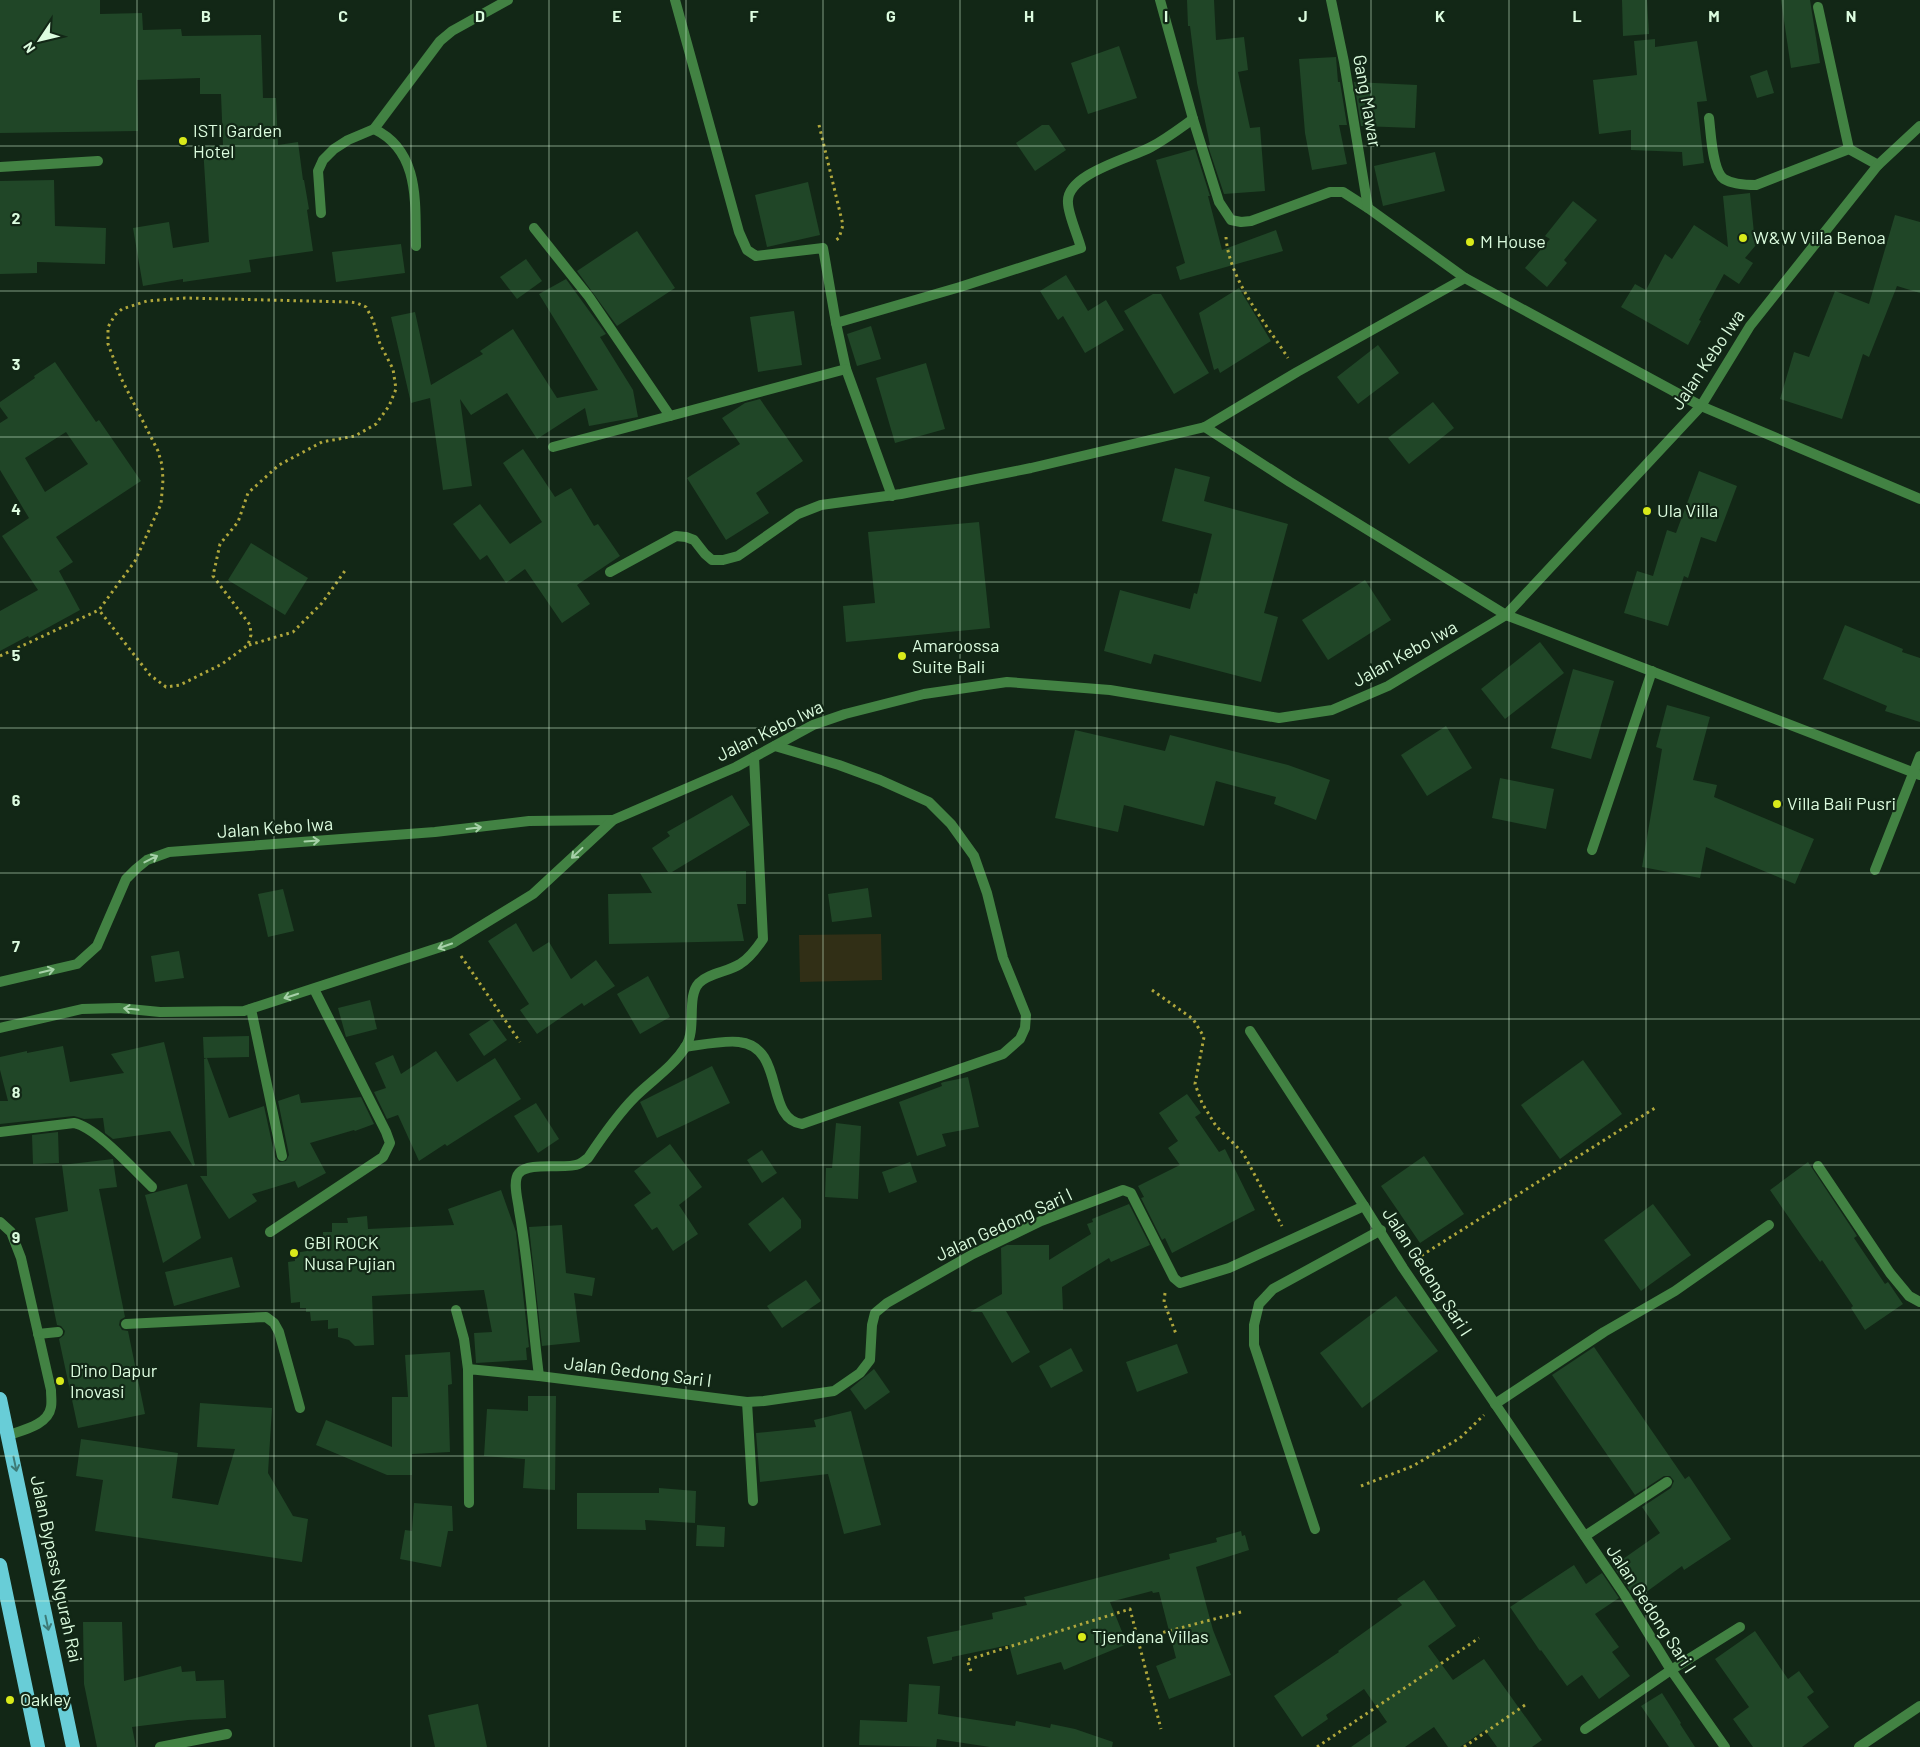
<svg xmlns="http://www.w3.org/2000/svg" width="1920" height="1747" font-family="Barlow,sans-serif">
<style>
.green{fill:#312f16}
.building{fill:#204627;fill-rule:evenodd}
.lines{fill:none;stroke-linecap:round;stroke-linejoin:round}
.path{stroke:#b0a73c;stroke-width:3;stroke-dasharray:2.5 4;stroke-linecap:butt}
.service{stroke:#428243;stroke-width:10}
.minor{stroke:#428243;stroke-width:10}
.trunk{stroke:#68cdd7;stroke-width:14}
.oneway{stroke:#a6d1a8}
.oneway2{stroke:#3d7a76}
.grid{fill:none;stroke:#dcfcdf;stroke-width:1;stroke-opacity:0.55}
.poi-dot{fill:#d9ea1a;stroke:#122716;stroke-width:2}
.labels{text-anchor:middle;stroke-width:4.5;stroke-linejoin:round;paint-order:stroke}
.street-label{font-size:18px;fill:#dcfcdf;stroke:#122716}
.poi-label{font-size:18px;fill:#dcfcdf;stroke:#122716;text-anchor:start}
.grid-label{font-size:16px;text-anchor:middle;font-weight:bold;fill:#dcfcdf;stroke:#122716;stroke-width:4.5;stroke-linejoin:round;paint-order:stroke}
</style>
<rect width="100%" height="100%" fill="#122716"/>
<path class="green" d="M881,934L882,980L800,982L799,935Z"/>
<g class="building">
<path d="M0,0H100V14L142,13L143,30L181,29L182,36L261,35L263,98H276L278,145L298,142L303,180H304L309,209L307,210L313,251L249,260L251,272L183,282V279L143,286L133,228L169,222L173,248L209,242L203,147L223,145L221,94H200V78L137,80L138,131L0,133Z"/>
<path d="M1187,0H1214L1216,40L1244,37L1248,70L1238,72L1250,128L1260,127L1265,191L1224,194L1208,146L1210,145L1197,83L1190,26H1188Z"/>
<path d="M1622,0H1647L1649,34L1623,36Z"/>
<path d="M1781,0H1810L1820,63L1791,68Z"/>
<path d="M1655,39V47L1697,41L1707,101L1697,102L1704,163L1683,166L1682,152L1631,150V130L1599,134L1593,80L1637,75L1634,41Z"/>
<path d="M1119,46L1137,98L1088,114L1071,63Z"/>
<path d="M1336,57L1338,82H1340L1347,125H1339L1347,164L1312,170L1305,133L1299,59Z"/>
<path d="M1767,70L1774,93L1757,98L1750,76Z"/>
<path d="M1354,82L1417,85L1415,128L1361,126Z"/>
<path d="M1042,125H1049L1066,150L1035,171L1016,143Z"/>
<path d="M1195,149L1210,196H1208L1222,250L1276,230L1283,251L1180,280L1176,267L1185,263L1156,160Z"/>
<path d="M1435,152L1445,191L1383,206L1374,166Z"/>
<path d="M54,180L55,226L106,228L105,264L37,262V273L0,274V181Z"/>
<path d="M808,182L820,235L767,247L755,195Z"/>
<path d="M1750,193L1754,233L1761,239L1745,258L1753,263L1739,284L1724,274L1699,320L1701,321L1688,345L1621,307L1635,284L1646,290L1665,254L1672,259L1694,225L1728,247L1723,196Z"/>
<path d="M1573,201L1597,220L1564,260L1567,263L1547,287L1525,268L1550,239L1545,236Z"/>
<path d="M1895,215L1920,222V293L1897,286L1869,357L1863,354L1842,419L1780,399L1794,352L1809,357L1835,291L1869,304Z"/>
<path d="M637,231L675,288L617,326L577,271Z"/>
<path d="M401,244L405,273L336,282L332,252Z"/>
<path d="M526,259L542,281L517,299L500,277Z"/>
<path d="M1066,275L1088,311L1106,300L1124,330L1085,353L1063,316L1058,320L1040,291Z"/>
<path d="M566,279L606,334L600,337L633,390L638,417L589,426L585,408L537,439L507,393L471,415L460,399L472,486L443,490L430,398L411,403L391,317L415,312L431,385L483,354L480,351L513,329L557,398L598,390L539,294Z"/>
<path d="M1239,288L1271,341L1220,373L1218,368L1214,370L1199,313Z"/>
<path d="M1153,294H1161L1209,373L1174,394L1124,311Z"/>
<path d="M794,311L802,365L758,372L750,317Z"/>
<path d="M871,326L881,359L857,366L847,334Z"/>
<path d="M1378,345L1399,373L1358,404L1337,377Z"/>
<path d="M55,362L96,422L99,420L141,481L56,537L73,562L59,571L80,610L29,638L28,636L0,651V611L38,590L2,536L29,518L0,470V423L8,418L0,407V402L35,378L34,376ZM66,432L88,464L45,492L25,458Z"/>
<path d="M926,363L945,429L895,443L876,378Z"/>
<path d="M760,399L803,461L756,493L769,513L726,540L687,478L740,444L722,418L745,403Z"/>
<path d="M1433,402L1454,428L1409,464L1388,438Z"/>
<path d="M523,449L555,497L571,488L594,526L598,524L620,556L577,585L590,604L562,623L525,569L506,583L487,555L480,560L453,524L480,504L510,544L542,522L503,463Z"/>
<path d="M1175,468L1210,477L1204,501L1288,524L1264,613L1278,617L1261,682L1154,654L1151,664L1104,651L1120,590L1190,609L1194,593L1197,594L1212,534L1162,521Z"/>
<path d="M1699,471L1737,486L1716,542L1701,537L1688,578L1684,576L1668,626L1624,613L1637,571L1653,576L1667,530L1676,533Z"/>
<path d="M979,522L990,628L846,642L843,606L875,603L868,532Z"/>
<path d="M251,543L308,578L285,615L228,580Z"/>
<path d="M1365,580L1391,620L1328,660L1302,620Z"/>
<path d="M1845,625L1903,649L1902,652L1920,658V722L1885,711L1887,706L1823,679Z"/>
<path d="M1540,642L1564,673L1505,719L1481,689Z"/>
<path d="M1573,669L1614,681L1591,759L1551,748Z"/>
<path d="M1667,705L1710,717L1693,780L1717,785L1714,797L1814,839L1795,884L1706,847L1700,878L1642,867L1662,749L1656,747Z"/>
<path d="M1446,726L1472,768L1427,796L1401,755Z"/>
<path d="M1075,730L1165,751L1170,735L1288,765L1330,780L1316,820L1274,804L1276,797L1216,781L1204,826L1124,805L1118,832L1055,818Z"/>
<path d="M1500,778L1554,789L1546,829L1492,818Z"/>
<path d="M732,795L750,825L672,872L746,871V904H737L744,941L609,944L608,894L652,893L640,873L668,872L652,848L670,836L667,832Z"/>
<path d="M868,888L872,917L832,922L828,894Z"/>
<path d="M283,889L294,931L268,937L258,894Z"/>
<path d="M516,923L533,952L549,942L571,979L596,960L615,986L584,1006L582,1003L537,1034L520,1010L529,1004L488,941Z"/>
<path d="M179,951L184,978L155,982L151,956Z"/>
<path d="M648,976L670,1017L640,1034L617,994Z"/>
<path d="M370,1000L377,1029L346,1037L338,1008Z"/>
<path d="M492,1019L507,1040L484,1056L469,1034Z"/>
<path d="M249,1036V1057L204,1058L203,1037Z"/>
<path d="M164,1042L195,1165L193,1166L170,1131L113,1139L105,1133L103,1118L84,1119L74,1116L0,1124V1101H8L0,1070V1057L27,1051V1053L63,1046L70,1082L124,1073L111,1054Z"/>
<path d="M436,1051L457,1082L495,1058L521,1099L447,1146L445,1144L419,1161L398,1115L387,1119L374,1092L386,1088L375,1063L393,1055L401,1074Z"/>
<path d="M207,1058L229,1118L264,1106L275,1157L279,1162L286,1161L289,1155L278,1101L299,1094L301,1103L361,1097L374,1124L355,1131L354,1130L310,1143L326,1173L298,1188L295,1181L252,1194L257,1201L229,1219L200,1176H207L204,1059Z"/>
<path d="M1583,1060L1622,1114L1560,1159L1521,1105Z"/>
<path d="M712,1066L730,1103L657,1138L640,1102Z"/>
<path d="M968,1077L979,1127L942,1134L946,1146L917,1156L899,1102L942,1086L941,1083L944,1082Z"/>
<path d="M1187,1094L1201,1113L1195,1117L1219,1152L1225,1149L1255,1210L1172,1253L1165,1238L1162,1240L1141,1198L1144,1197L1138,1186L1180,1165L1168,1148L1178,1141L1159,1113Z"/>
<path d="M536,1103L559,1139L538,1153L514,1116Z"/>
<path d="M836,1123L861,1126L858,1199L825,1197L826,1168H832Z"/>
<path d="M58,1132L59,1163L33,1164L32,1135Z"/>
<path d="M670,1144L702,1187L679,1205L698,1234L673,1251L657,1227L652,1230L634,1205L651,1193L634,1171Z"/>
<path d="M762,1150L777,1173L762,1183L747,1160Z"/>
<path d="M1424,1156L1464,1214L1420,1243L1381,1186Z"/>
<path d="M113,1159L117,1187L99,1189L125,1317L120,1320L119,1325L122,1330L128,1331L145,1414L78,1428L59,1339L64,1335L65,1331L61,1326L57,1325L35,1218L68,1211L62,1165Z"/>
<path d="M910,1162L917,1182L889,1193L882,1172Z"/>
<path d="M1808,1162L1857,1236L1854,1238L1885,1284L1888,1282L1903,1304L1865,1330L1851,1308L1853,1306L1822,1260L1820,1262L1803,1238L1770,1190Z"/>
<path d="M187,1184L201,1238L163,1263L145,1195Z"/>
<path d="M501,1190L516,1232L529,1347L526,1348L527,1360L476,1363L474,1333L492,1332L484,1290L372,1296L374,1345L355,1346L349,1340L338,1337V1328L328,1329V1320L311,1321L310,1312H306V1308H300V1302L291,1303L288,1262L295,1261L294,1253L307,1251L306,1244L323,1243V1232H332V1223H348L347,1218L367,1216L368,1229L454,1225L448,1209Z"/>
<path d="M783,1197L801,1220V1228L770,1252L748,1224Z"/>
<path d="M1129,1204L1150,1245L1111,1262L1109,1258L1062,1287L1063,1310L1006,1311L1030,1352L1012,1363L982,1312H970L1002,1294L1001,1248L1007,1245H1049V1260L1091,1234L1087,1224L1093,1222L1092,1219Z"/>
<path d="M1653,1204L1691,1255L1641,1291L1604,1240Z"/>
<path d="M562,1225L566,1273L595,1278L592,1296L574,1293L580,1342L542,1346L529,1227Z"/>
<path d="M232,1257L240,1287L174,1306L165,1272Z"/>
<path d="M806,1280L821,1301L782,1328L767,1306Z"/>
<path d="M1396,1296L1438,1351L1362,1408L1320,1353Z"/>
<path d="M1177,1344L1188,1373L1137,1392L1126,1362Z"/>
<path d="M1594,1347L1685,1479L1689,1476L1731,1539L1684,1570L1682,1566L1638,1598L1632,1589L1630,1591L1613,1566L1660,1533L1642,1507L1671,1488L1674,1481L1670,1476H1664L1635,1495L1552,1375Z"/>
<path d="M1071,1348L1083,1371L1051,1388L1039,1366Z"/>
<path d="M450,1352L452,1384L448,1385L450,1452L412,1454V1475H387L316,1445L326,1420L392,1447V1397H408L405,1355Z"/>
<path d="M874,1369L890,1392L865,1410L850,1389Z"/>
<path d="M528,1396H556L555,1490L523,1488L525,1459L484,1456L487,1409L528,1411Z"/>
<path d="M200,1403L272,1408L268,1473L293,1516L308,1519L302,1562L95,1531L103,1480L76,1476L81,1439L178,1453L172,1498L218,1505L235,1449L197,1447Z"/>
<path d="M851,1411L881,1525L844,1534L828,1474L760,1482L756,1433L816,1427L814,1420Z"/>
<path d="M659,1488L696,1491L695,1523L645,1520L646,1530L577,1529V1493H659Z"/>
<path d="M414,1503L452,1506L453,1531H448L441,1567L400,1559L405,1530L412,1531Z"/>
<path d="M697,1525L725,1527L724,1547L696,1546Z"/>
<path d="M1241,1531L1242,1536L1245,1535L1249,1550L1196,1567L1213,1630L1231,1675L1169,1699L1156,1666L1176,1658L1159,1592L1153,1593L1152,1591L1110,1602L1127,1644L1064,1670L1061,1662L1017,1675L1009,1645L952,1657V1660L933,1664L927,1637L961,1630L960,1626L993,1619L992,1613L1027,1605L1024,1597L1170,1559L1169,1554L1217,1542L1216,1538Z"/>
<path d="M1574,1565L1586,1584L1602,1573L1619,1598L1595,1614L1619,1647L1612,1652L1630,1676L1599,1699L1582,1675L1567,1686L1541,1650L1540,1651L1510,1607Z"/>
<path d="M1424,1580L1456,1626L1428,1646L1453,1680L1484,1659L1542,1740L1532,1747H1497L1485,1730L1460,1747H1448L1434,1727L1405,1747H1351L1387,1722L1364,1689L1326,1715L1328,1719L1302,1737L1274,1696L1339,1652L1338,1651L1402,1605L1397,1599Z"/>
<path d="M83,1622H122L124,1681L181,1666L182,1672L195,1671L196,1681L224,1680L226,1718L188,1720L132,1727L136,1747H97L84,1684Z"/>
<path d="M1755,1631L1788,1679L1799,1671L1814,1692L1807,1697L1829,1727L1802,1747H1753L1733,1719L1749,1707L1715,1659Z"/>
<path d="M909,1684L940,1686L938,1714L1015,1726L1016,1721L1050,1728L1051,1724L1075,1729L1113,1742L1112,1747H990L937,1739L936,1747L859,1745L860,1720L907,1722Z"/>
<path d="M1662,1693L1681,1723L1680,1724L1695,1747H1669L1641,1706Z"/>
<path d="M478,1704L487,1747H435L428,1715Z"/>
</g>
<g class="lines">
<g class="path">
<path d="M819,125L843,225L839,238L836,240"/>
<path d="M1226,237C1229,280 1265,322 1288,358"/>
<path d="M249,645L293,632L322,603L347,568"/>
<path d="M0,656L99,610L135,561L161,504L163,480L162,465L158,451L121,378L108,344V327L115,315L122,309L147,301L185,298L350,302L357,303L366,307L373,320L380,344L393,369L396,389L389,406L376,424L355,436L322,442L279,465L248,493L238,522L220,544L213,576L250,625L251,635L248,645L222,664L180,685L166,687L150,675L99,610"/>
<path d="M461,956L520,1042"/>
<path d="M1152,990L1193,1019L1204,1037L1195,1084L1202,1103L1216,1126L1243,1153L1282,1226"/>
<path d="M1416,1259L1655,1108"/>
<path d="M1165,1293L1164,1302L1176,1334"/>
<path d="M1361,1486L1413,1466L1460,1438L1484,1415"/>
<path d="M1138,1639L1241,1612"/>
<path d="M971,1671L967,1660L1130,1609L1161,1729"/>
<path d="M1317,1747L1479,1638"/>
<path d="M1464,1747L1525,1705"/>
</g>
<g class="service">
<path d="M0,167L98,161"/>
<path d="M1250,1031L1364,1206"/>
<path d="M1818,1166L1890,1273L1909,1296L1920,1302"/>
<path d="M0,1222L11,1232L21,1258L51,1390C51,1396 52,1402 51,1407C48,1425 23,1430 9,1435"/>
<path d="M126,1324L266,1317L274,1323L279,1332L300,1408"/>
<path d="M38,1334L58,1332"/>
<path d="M1315,1529L1254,1345V1325L1259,1304L1273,1289L1381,1230"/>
</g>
<g class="minor">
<path d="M675,0L739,232L747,250L756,256L823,248L836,323L846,369L892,496"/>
<path d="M1160,0L1193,119L1219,202L1231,220L1241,222L1251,221L1330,192H1343L1368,208L1465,278"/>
<path d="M1331,0L1344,62L1368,208"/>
<path d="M1818,7L1849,149"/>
<path d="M1709,118C1711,133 1712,171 1724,179C1732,184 1747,185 1756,185L1849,149L1878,165"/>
<path d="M374,129C420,151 415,202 416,246"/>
<path d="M321,213L318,171L323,160L334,149L348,140L374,129L440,41L452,31L508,0"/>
<path d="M534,228L589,297L670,416L846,369"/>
<path d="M836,323L960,287L1081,248C1078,236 1068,214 1068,203C1065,174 1131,158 1151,147C1166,139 1179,129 1193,119"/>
<path d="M1205,427L1290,482L1506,615L1920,775"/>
<path d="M553,447L670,416"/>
<path d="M610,572L676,536L686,537L694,540L705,554L712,560H723L738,556L798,514L821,505L901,494L1031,468L1205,427L1297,372L1465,278L1701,406L1920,499"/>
<path d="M1592,850L1652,671"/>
<path d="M1875,870L1920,756"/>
<path d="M0,982L77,964L97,946L126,879L136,869L147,860L169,852L435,832L529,821L613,820"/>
<path d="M251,1009L282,1156"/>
<path d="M0,1028L82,1009L119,1008L160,1012L244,1011L453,943L533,894L613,820L736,767L813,725L845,714L924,694L1007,682L1110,690L1279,718L1332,710L1388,686L1506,615L1701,406L1750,326L1878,165L1920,126"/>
<path d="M685,1047C700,1045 725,1040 739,1042C786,1047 764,1119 802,1124L1003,1054L1020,1039L1025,1028L1026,1015L1003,958L987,893L974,856L951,824L929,802L880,780L839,765L775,746"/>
<path d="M0,1132L74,1123C96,1127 134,1170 152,1187"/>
<path d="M270,1232L383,1157L390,1143L386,1132L314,989"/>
<path d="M456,1310L464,1339L468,1369"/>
<path d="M539,1376C532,1321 529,1265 519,1210C518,1200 512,1181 519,1173C529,1161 566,1170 579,1164C582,1163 585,1160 588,1158C602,1137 617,1115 635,1097C652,1080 673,1067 686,1046C697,1028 686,997 699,983C709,973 728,972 740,964C750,958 757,948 763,939L754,757"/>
<path d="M747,1402L753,1501"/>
<path d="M1495,1404L1604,1332L1675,1291L1769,1225"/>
<path d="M469,1503L468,1369L539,1376L747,1402L764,1401L834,1391L860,1373L870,1360L872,1325L875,1313L887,1303L973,1254L1041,1221L1123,1190L1131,1193L1134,1199L1174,1278L1180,1283L1229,1268L1364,1206L1403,1268L1624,1594L1671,1670L1725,1747"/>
<path d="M1585,1536L1667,1482"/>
<path d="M1585,1729L1671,1670L1740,1627"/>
<path d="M160,1747L227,1734"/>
<path d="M1859,1747L1920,1706"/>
</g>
<g class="trunk">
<path d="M0,1399L73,1747"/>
<path d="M0,1565L38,1747"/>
</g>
</g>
<defs><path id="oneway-shaft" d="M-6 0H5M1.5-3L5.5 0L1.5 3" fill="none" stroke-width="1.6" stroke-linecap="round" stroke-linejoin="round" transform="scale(1.25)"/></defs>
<g class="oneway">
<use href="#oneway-shaft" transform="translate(474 828) rotate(-7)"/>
<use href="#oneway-shaft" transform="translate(312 841) rotate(-4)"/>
<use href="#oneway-shaft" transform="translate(577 853) rotate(137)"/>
<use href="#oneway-shaft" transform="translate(151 859) rotate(-27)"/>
<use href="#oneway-shaft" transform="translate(445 946) rotate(161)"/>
<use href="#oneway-shaft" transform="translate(47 971) rotate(-14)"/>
<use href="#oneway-shaft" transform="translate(291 996) rotate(162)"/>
<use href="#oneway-shaft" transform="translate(131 1009) rotate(-174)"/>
</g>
<g class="oneway2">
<use href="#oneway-shaft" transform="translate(15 1464) rotate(78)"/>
<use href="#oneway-shaft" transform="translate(47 1623) rotate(78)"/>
</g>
<path class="grid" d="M137,0V1747M274,0V1747M411,0V1747M549,0V1747M686,0V1747M823,0V1747M960,0V1747M1097,0V1747M1234,0V1747M1371,0V1747M1509,0V1747M1646,0V1747M1783,0V1747M0,146H1920M0,291H1920M0,437H1920M0,582H1920M0,728H1920M0,873H1920M0,1019H1920M0,1165H1920M0,1310H1920M0,1456H1920M0,1601H1920"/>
<g class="poi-dot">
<circle cx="183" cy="141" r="5"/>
<circle cx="1743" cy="238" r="5"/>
<circle cx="1470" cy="242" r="5"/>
<circle cx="1647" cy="511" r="5"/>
<circle cx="902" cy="656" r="5"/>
<circle cx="1777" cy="804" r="5"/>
<circle cx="294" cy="1253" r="5"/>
<circle cx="60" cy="1381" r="5"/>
<circle cx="1082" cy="1637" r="5"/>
<circle cx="10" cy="1700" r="5"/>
</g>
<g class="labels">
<g class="street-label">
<text transform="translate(1367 101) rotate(80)" y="6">Gang Mawar</text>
<text transform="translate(1708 360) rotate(-56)" y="6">Jalan Kebo Iwa</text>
<text transform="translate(1405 654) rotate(-29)" y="6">Jalan Kebo Iwa</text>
<text transform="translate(770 731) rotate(-26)" y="6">Jalan Kebo Iwa</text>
<text transform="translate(275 828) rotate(-4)" y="6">Jalan Kebo Iwa</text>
<text transform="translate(1004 1225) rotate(-25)" y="6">Jalan Gedong Sari I</text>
<text transform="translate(1427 1272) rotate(57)" y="6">Jalan Gedong Sari I</text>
<text transform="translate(638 1372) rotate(7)" y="6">Jalan Gedong Sari I</text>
<text transform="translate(56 1569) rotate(78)" y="6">Jalan Bypass Ngurah Rai</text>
<text transform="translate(1651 1609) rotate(57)" y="6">Jalan Gedong Sari I</text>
</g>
<g class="poi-label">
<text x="193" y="137">ISTI Garden<tspan x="193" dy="21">Hotel</tspan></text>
<text x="1753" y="244">W&amp;W Villa Benoa</text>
<text x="1480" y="248">M House</text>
<text x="1657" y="517">Ula Villa</text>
<text x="912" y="652">Amaroossa<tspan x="912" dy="21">Suite Bali</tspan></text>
<text x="1787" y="810">Villa Bali Pusri</text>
<text x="304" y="1249">GBI ROCK<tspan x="304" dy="21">Nusa Pujian</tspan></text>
<text x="70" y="1377">D'ino Dapur<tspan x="70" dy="21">Inovasi</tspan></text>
<text x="1092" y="1643">Tjendana Villas</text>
<text x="20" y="1706">Oakley</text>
</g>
</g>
<g class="grid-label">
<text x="206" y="22">B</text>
<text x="343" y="22">C</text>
<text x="480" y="22">D</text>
<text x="617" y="22">E</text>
<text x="754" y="22">F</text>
<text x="891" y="22">G</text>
<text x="1029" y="22">H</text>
<text x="1166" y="22">I</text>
<text x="1303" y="22">J</text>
<text x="1440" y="22">K</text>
<text x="1577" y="22">L</text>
<text x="1714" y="22">M</text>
<text x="1851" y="22">N</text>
<text x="16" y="224">2</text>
<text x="16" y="370">3</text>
<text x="16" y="515">4</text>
<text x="16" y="661">5</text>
<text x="16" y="806">6</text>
<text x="16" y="952">7</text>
<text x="16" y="1098">8</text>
<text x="16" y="1243">9</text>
</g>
<g transform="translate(40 40) rotate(235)" stroke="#122716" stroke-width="4" paint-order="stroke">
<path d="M0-4L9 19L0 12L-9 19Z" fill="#dcfcdf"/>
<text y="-8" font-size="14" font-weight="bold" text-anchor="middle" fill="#dcfcdf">N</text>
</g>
</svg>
